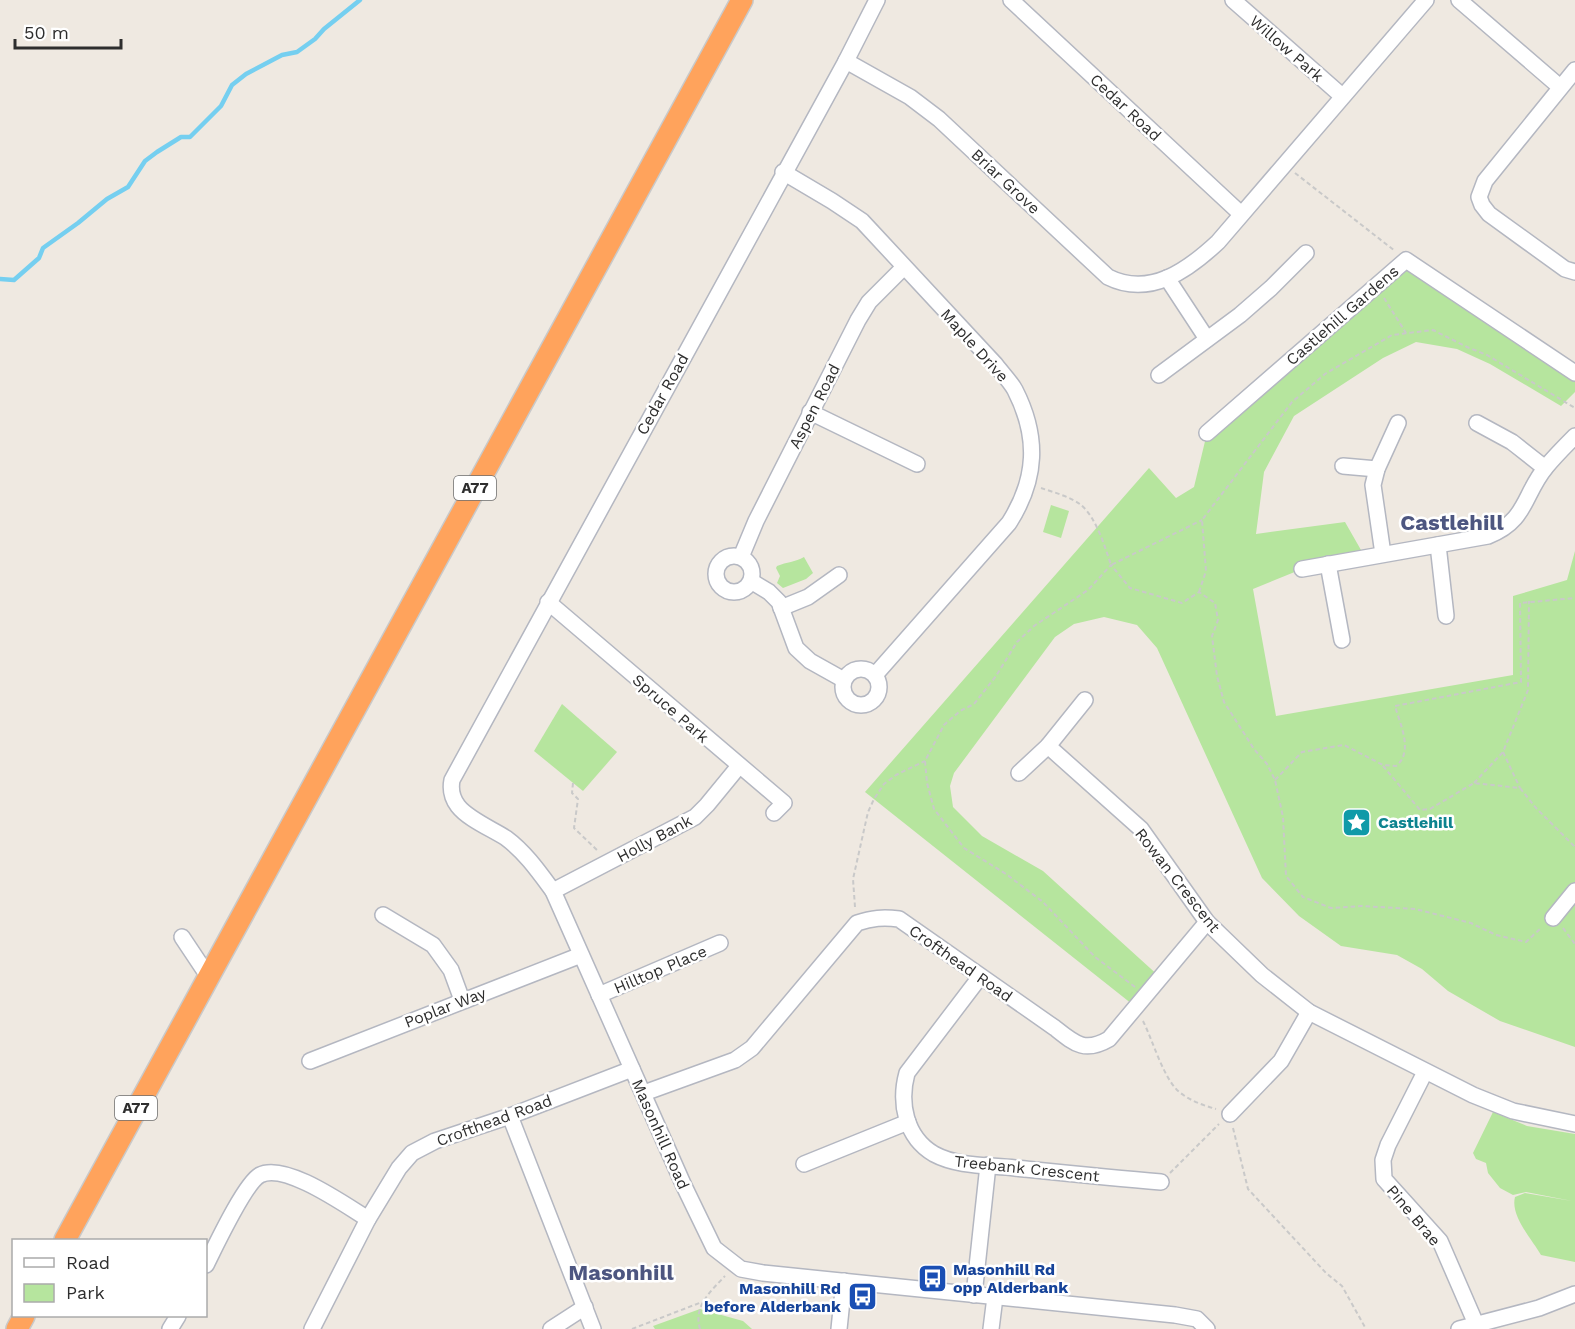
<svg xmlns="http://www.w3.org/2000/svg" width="1575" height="1329" font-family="'Work Sans',sans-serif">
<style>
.green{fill:#b6e59e}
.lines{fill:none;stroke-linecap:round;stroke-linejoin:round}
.stream{stroke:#75cff0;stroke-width:4.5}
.minor-casing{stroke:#b4b7c1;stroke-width:18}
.highway-casing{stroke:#c9c9c9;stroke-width:24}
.path{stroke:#c9c9c9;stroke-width:2;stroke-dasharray:4.5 3;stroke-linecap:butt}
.minor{stroke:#fff;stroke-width:15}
.highway{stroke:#ffa35c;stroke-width:21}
.labels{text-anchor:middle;stroke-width:5;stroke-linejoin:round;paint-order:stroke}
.shield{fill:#fff;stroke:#6d6d6d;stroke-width:1.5}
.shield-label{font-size:15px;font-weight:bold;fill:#2e2e2e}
.street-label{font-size:16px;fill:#2e2e2e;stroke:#fff}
.culture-label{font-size:16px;font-weight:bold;fill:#0d838f;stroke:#fff;text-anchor:start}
.transit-label{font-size:16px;font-weight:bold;fill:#164399;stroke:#fff;text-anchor:start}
.district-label{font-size:22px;font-weight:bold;fill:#4d5680;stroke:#fff}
</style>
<rect width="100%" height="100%" fill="#efe9e1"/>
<g class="green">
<path d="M1406,260L1575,365V392L1561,406L1490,364L1457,349L1416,342L1383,358L1294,416L1264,472L1256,534L1345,522L1361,550L1328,564L1302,569L1253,589L1276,716L1513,675V596L1567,580L1575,551V1047L1500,1021L1448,991L1422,969L1397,955L1341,946L1299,916L1262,878L1157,648L1137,625L1104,617L1074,624L1055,637L954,773L950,786L953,807L982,836L1043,871L1161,978L1137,1008L865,792L1149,468L1176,498L1194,487L1207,433Z"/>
<path d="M1051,505L1069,511L1061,538L1043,532Z"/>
<path d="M804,557L813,573L806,579L783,588L777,583L780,576L776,568L777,566C787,562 795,562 804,557Z"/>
<path d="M562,704L617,752L583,791L534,751Z"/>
<path d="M1493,1112L1527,1126L1575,1134V1262L1541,1255C1532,1239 1510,1216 1515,1197L1525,1193L1572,1201L1526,1192L1513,1195L1500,1188L1488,1173L1486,1163L1476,1159L1473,1153Z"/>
<path d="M700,1309L743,1321L752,1329H655L653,1326Z"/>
</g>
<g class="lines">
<path class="stream" d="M0,279L14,280L39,258L43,248L78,223L107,199L128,187L145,161L157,152L181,137H190L221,106L232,85L246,74L282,55L297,52L315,39L324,29L360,0"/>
<defs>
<g id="minor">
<path d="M877,0L846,61L452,780C450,790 452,798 458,806C468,819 492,829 506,838C525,852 539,872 553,891L684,1186L714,1248L741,1269L763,1273L1175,1315L1197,1319L1207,1329"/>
<path d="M1011,0L1241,214"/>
<path d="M1233,0L1342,96"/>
<path d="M1459,0L1560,87"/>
<path d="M846,61L910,97L939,119L1108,277C1150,298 1188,270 1218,242L1426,0"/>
<path d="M1575,70L1485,181L1479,197L1482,205L1489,214L1565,269L1575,272"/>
<path d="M783,172L832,201L862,221L995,364C1001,372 1010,381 1015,390C1039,437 1037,479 1009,523L875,675"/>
<path d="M1167,278L1207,339"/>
<path d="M1159,375L1240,315L1271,288L1306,253"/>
<path d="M810,412L917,464"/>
<path d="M1477,423L1512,442L1545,468"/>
<path d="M1207,433L1406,260L1575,373"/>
<path d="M1343,466L1377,469"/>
<path d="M1438,545L1446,616"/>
<path d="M1383,554L1373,485L1377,469L1398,423"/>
<circle cx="734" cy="574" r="18"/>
<path d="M741,557L756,521L858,320L869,302L904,267"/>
<path d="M1328,564L1342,640"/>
<path d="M1302,569L1488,536C1527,521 1523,495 1546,467C1555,456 1565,446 1575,436"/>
<path d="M751,581L769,592L779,602L796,648L810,661L844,680"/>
<path d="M548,602L784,803L774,813"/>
<path d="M781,608L808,597L839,575"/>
<circle cx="861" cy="687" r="18"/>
<path d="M1048,746L1141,829L1207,922L1262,975L1309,1012L1473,1095L1513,1111L1575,1124"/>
<path d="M1019,773L1048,746L1085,700"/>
<path d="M553,891L695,817L707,805L739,766"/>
<path d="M383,915L433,945L451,970L462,1000"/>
<path d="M1553,918L1575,891"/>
<path d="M182,937L208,976"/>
<path d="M980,977L907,1073C899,1102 905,1137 934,1154C958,1167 989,1165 1015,1168C1064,1173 1112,1178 1161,1182"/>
<path d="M599,995L720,943"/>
<path d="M310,1061L581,955"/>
<path d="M1425,1072L1388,1145L1383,1160L1384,1179L1440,1241L1476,1324"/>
<path d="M644,1093L735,1060L752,1048L857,923C872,918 883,917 899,919L1055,1028C1075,1044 1085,1053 1109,1039L1207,922"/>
<path d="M1230,1114L1281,1061L1309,1012"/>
<path d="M510,1116L593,1329"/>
<path d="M804,1164L908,1122"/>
<path d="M206,1265C215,1247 245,1183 260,1175C285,1162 345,1205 368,1219"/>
<path d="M974,1295L988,1165"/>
<path d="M170,1329L178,1316"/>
<path d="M312,1329L368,1219L399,1168L412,1153L435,1141L510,1116L632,1069"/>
<path d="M551,1329L585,1307"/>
<path d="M839,1329L844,1281"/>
<path d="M991,1329L995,1297"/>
<path d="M1459,1329L1539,1308L1575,1294"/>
</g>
<g id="highway">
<path d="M65,1240L742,0"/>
<path d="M17,1329L24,1316"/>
</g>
</defs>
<use href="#minor" class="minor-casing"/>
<use href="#highway" class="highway-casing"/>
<g class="path">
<path d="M1295,173L1395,251"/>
<path d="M1384,298L1406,333"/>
<path d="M1041,488C1053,492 1071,497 1081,505C1096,517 1105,547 1111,565L1202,520"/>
<path d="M1199,592L1206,571L1202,520L1292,402L1325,374L1392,335L1433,330L1467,347L1487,355L1575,408"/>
<path d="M1503,752L1520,788"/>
<path d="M1383,766L1420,810L1430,809L1474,783L1520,788L1536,808L1575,847"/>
<path d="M1275,780L1302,752L1344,745L1383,765L1396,766C1414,752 1400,724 1395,706L1521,682L1520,603L1575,598"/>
<path d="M573,783L572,793L578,799L574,828L598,851"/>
<path d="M1474,783L1503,752L1528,690L1529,601"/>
<path d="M855,907L853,879L868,812L874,799L884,784L896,775L925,761"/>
<path d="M1563,928L1575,944"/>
<path d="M1135,987L1095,957L1043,902L1006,874L964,848L934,809L927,783L925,761L944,725L960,711L974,704L996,676L1017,642L1034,626L1088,590L1111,565L1130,588L1182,603L1199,592L1215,603L1218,620L1212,636L1217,676L1224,702L1254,749L1267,764L1275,780L1283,817L1286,876L1303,897L1331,908L1361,906L1415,909L1471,923L1496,935L1526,942L1541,928"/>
<path d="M1143,1021C1153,1041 1162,1074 1177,1090C1188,1100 1202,1105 1216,1109"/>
<path d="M1233,1128L1248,1189L1326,1273L1342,1286L1366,1329"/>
<path d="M1170,1173L1219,1124"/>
<path d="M632,1329L702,1302"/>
<path d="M700,1329C693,1306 711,1291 725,1276"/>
</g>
<use href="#minor" class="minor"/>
<use href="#highway" class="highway"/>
</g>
<defs>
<symbol id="sight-square" viewBox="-11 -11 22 22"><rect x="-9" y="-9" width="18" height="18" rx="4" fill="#0f9aa8" stroke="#fff"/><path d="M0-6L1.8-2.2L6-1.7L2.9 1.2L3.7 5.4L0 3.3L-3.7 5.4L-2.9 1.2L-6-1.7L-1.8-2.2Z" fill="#fff"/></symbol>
<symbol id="bus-square" viewBox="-11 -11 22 22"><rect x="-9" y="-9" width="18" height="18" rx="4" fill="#1a4fb4" stroke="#fff"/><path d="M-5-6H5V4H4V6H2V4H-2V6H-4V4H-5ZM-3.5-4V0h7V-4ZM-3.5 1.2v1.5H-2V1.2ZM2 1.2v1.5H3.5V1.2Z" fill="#fff"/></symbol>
</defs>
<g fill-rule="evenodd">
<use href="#sight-square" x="1340" y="806" width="33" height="33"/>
<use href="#bus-square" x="916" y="1262" width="33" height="33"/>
<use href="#bus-square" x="846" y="1280" width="33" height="33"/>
</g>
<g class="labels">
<g class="shield">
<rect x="454" y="476" width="42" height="24" rx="4.5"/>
<rect x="115" y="1096" width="42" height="24" rx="4.5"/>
</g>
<g class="shield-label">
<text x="475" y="493">A77</text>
<text x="136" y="1113">A77</text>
</g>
<g class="street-label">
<text transform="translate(1287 48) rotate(41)" y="6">Willow Park</text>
<text transform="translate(1126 107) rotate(43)" y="6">Cedar Road</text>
<text transform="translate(1006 181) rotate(43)" y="6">Briar Grove</text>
<text transform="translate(1342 315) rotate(-41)" y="6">Castlehill Gardens</text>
<text transform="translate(975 345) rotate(48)" y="6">Maple Drive</text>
<text transform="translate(662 394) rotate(-61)" y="6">Cedar Road</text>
<text transform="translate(814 406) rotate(-63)" y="6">Aspen Road</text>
<text transform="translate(671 708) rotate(41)" y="6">Spruce Park</text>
<text transform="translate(654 838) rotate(-28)" y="6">Holly Bank</text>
<text transform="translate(1178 880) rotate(52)" y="6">Rowan Crescent</text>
<text transform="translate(961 963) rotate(35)" y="6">Crofthead Road</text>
<text transform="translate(660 969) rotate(-23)" y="6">Hilltop Place</text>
<text transform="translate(445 1007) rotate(-21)" y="6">Poplar Way</text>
<text transform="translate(494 1120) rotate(-20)" y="6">Crofthead Road</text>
<text transform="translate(661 1134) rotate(66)" y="6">Masonhill Road</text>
<text transform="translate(1027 1168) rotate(6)" y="6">Treebank Crescent</text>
<text transform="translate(1414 1215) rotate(50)" y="6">Pine Brae</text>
</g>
<g class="culture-label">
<text x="1378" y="828">Castlehill</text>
</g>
<g class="transit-label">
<text x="953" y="1275">Masonhill Rd<tspan x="953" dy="18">opp Alderbank</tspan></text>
<text x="841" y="1294" text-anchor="end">Masonhill Rd<tspan x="841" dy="18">before Alderbank</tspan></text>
</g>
<g class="district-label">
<text x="1452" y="530">Castlehill</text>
<text x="621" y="1280">Masonhill</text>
</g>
</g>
<rect x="12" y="1239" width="195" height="78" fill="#ffffff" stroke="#ababab" stroke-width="1.5"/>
<rect x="24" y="1258" width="30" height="9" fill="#ffffff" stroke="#ababab" stroke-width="1.5"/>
<text x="66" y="1269" font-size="18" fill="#2e2e2e">Road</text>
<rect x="24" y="1284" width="30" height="18" fill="#b6e59e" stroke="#ababab" stroke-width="1.5"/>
<text x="66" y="1299" font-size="18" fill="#2e2e2e">Park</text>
<path d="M15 39v9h106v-9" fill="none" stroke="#2e2e2e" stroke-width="3"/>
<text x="24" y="39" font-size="18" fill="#2e2e2e" stroke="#ffffff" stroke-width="4.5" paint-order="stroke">50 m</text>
</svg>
